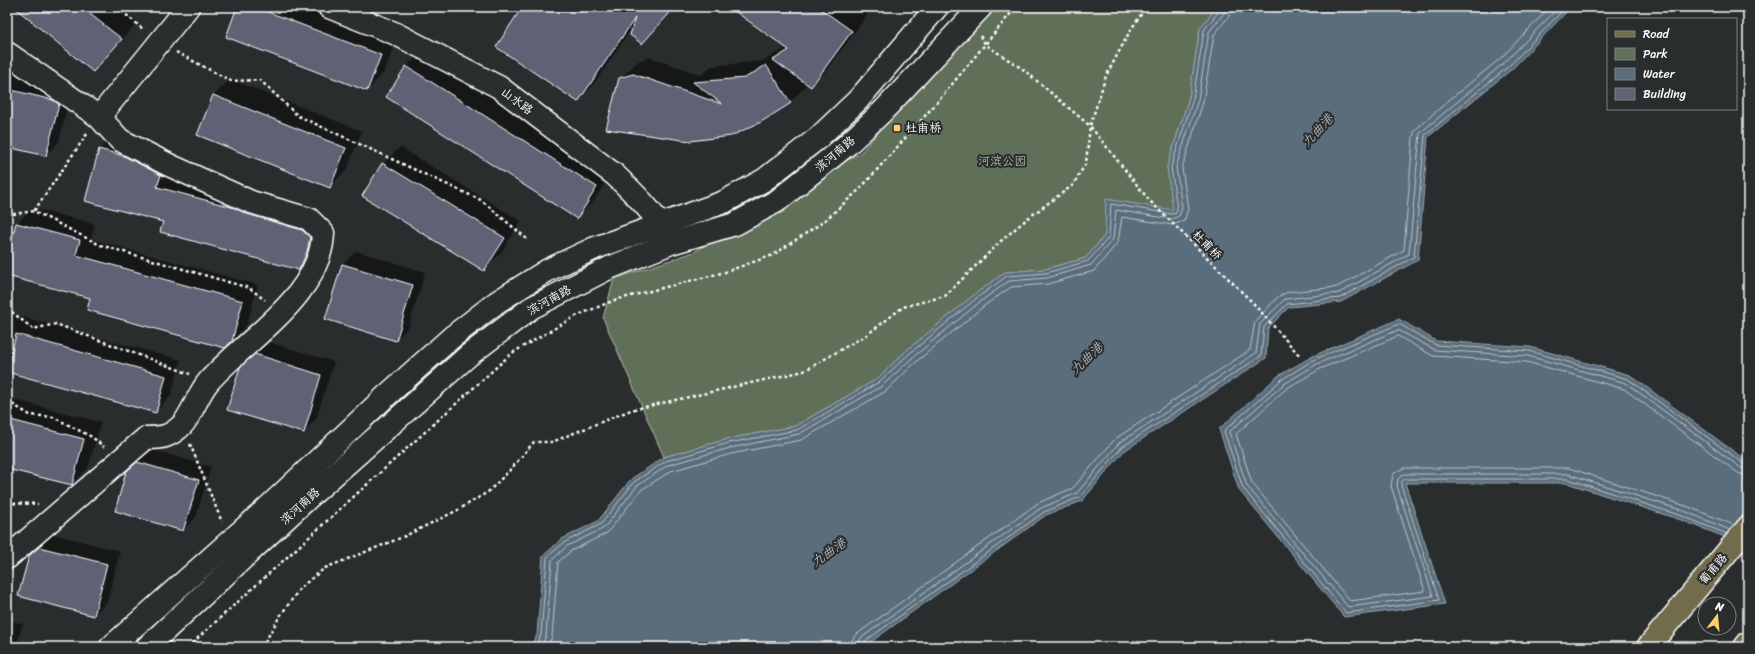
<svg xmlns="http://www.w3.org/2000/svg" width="1755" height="654" font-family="Sriracha,'LXGW WenKai TC',sans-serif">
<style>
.green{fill:#607059;stroke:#b0b8ac}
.water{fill:#5a6d7b;stroke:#9ca7b0}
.shadow{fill:#0007}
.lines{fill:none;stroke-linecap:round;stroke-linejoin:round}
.shore{stroke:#bdc5ca;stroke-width:1}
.building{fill:#5e6274;stroke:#fff}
.minor-casing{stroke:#fff;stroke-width:25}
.major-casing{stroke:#fff;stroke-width:25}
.path{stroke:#fff;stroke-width:2.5;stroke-dasharray:3 3;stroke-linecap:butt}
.minor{stroke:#2a2d2e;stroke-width:22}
.major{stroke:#716c4b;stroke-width:22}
.poi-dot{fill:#ffd166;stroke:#2a2d2e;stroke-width:1.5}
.labels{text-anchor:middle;stroke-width:4;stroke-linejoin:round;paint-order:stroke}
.street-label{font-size:12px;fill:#fff;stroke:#2a2d2e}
.poi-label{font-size:12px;fill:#fff;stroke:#2a2d2e;text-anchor:start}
.park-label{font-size:12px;fill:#b0b8ac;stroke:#2a2d2e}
.water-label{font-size:13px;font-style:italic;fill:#acb6bd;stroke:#2a2d2e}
</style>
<rect width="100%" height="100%" fill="#2a2d2e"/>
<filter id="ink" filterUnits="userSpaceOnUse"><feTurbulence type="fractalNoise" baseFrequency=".025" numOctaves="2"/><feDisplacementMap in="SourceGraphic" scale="8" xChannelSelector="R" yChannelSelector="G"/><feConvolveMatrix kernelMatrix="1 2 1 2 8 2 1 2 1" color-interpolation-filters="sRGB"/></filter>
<g filter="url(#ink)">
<path class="green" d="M989,7H1217L1200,28L1189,98L1167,167L1174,210L1105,235L1086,258L1045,269L1006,272L975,294L906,351L877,379L795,426L728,439L664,457L603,318L614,279L694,252L861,152Z"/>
<g class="water">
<path d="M1217,7H1571L1512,69L1428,137L1418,260L1341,302L1289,307L1268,328L1266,358L1124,451L1082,501L1046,515L864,647H530L537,635L543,556L562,539L598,521L631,479L664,457L728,439L795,426L877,379L906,351L975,294L1006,272L1045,269L1086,258L1105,235L1106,199L1173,210L1167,167L1189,98L1200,28Z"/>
<path d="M1399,319L1436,341L1530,347L1630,375L1748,462V546L1681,520L1567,483H1405L1445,604L1344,617L1239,490L1219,429L1278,376L1313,356Z"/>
</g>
<g class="shadow">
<path d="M15,7H119L138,22L93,71Z"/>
<path d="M238,7H315L397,38L384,73L367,90Z"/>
<path d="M524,7H676L642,43L633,27L594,84L578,101Z"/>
<path d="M731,7H859L868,14L828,69L811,86L804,81L807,85L790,102L760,121L620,79L637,62L649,57L702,75L711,66L763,61L787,47Z"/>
<path d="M424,50L613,170L594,201L577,217L407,66Z"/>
<path d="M7,73L66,88L71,91L59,142L46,155L7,146Z"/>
<path d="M230,79L362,131L347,170L330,186L213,96Z"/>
<path d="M115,134L172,171L318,215L314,253L299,269L164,222L100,149Z"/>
<path d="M400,147L521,221L501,253L484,270L363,196L383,164Z"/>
<path d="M32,208L95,224L91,239L258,285L247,325L231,341L103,301L7,275V260L17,223Z"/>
<path d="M356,251L425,272L409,326L396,340L343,264Z"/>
<path d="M7,287L13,288L8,313L181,360L171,396L155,412L7,371L8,365L7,364Z"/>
<path d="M269,342L334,362L316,419L303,432L255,354Z"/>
<path d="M7,398L101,422L88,468L71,485L7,468Z"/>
<path d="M151,449L211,467L196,517L183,530L127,472Z"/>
<path d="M7,502L10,503L7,512Z"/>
<path d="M53,534L120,551L107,602L94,615L30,556Z"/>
<path d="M7,620L23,624L16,647H7Z"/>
</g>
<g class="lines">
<g class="shore">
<path d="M1734,525L1686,506L1569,468H1404L1393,474L1391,486L1425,591L1350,601L1252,483L1236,434L1287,388L1320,369L1398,336L1433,356L1527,362L1624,389L1738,473L1748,476"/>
<path d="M1730,530L1684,511L1568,474H1404L1398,479L1397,486L1433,596L1348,607L1247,486L1229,432L1284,384L1317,364L1398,330L1435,350L1528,356L1626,383L1741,468L1748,470"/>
<path d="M1727,534L1682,516L1568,479H1405L1402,481L1401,485L1439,600L1346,613L1243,488L1224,431L1281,380L1315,359L1399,324L1436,345L1529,351L1628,379L1744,464L1748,465"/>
<path d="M535,647L541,635L547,557L565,542L601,524L634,482L666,461L729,443L797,430L879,382L909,354L978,297L1007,276L1046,273L1088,261L1109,237L1111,204L1172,214L1176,213L1177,209L1171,167L1193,99L1204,30L1219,11L1220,7"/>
<path d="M541,647L546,636L552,560L567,546L604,528L637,486L668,465L730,448L799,434L882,386L912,358L981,301L1009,281L1047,278L1091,265L1113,239L1116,210L1171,219L1179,216L1182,208L1176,167L1198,100L1209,32L1224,13L1225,7"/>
<path d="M547,647L552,637L558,562L571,551L607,533L641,490L671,471L731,454L801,440L886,391L916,362L984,306L1011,287L1048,284L1094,271L1118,242L1122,217L1172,225L1184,221L1188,209L1182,168L1203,102L1214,35L1229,16L1231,7"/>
<path d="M851,647L852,640L857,634L1038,503L1073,488L1115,439L1250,350L1255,321L1279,296L1288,292L1337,287L1404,250L1413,137L1415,130L1449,100L1501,58L1550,7"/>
<path d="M857,647L861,638L1041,508L1077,493L1119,443L1256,353L1260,324L1285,299L1339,293L1409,254L1420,133L1505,62L1559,7"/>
<path d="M862,647L864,642L1044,512L1080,497L1122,447L1261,356L1264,327L1287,304L1340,298L1414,257L1425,135L1509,66L1566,7"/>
</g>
</g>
<g class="building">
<path d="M14,7H81L122,39L93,72Z"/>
<path d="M237,7H255L381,55L367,91L226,37Z"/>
<path d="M522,7H675L642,44L630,35L635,18L578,102L496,47Z"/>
<path d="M729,7H818L852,31L811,87L773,60L789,50Z"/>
<path d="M766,65L791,103L761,122L731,136L690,141L606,129L619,78L633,74L722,104L693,82L745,78Z"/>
<path d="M406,66L597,187L577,219L386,97Z"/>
<path d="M7,89L53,100L59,104L46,156L7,147Z"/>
<path d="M213,95L346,148L330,188L197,135Z"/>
<path d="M99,149L124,156L161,175L157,187L235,208L247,214L302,230L310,237L307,252L299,270L160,232L163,222L85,201Z"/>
<path d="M382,163L505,238L484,271L362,196Z"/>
<path d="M16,223L80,240L76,255L243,301L232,341L225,348L87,310L90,298L7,276V257Z"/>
<path d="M342,264L413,285L396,341L325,319Z"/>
<path d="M16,334L166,376L156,413L7,372Z"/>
<path d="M255,354L321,375L304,433L227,410L240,367Z"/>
<path d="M7,419L84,439L72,485L7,469Z"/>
<path d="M137,462L199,480L183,531L115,511L126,472Z"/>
<path d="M39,547L107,564L94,616L18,596L29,556Z"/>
</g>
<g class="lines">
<defs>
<g id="minor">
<path d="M329,7L394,33L499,87L615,175C634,193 655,213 667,236"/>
<path d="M7,53L99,117L120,140L169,165L251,202L309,219L323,233C321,296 247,338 209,381C198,393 192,415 182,425C170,437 162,438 146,438L7,558"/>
<path d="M99,117L188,7"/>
<path d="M111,647L265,510L385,397L452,337L497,302L548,270L595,248L724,202L764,180L818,138L858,100L937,7"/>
<path d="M147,647L308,498L469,355L531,308L609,268L671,243L735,224L777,201L848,144L881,113L981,7"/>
</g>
<g id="major">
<path d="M1648,647L1748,527"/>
<path d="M1745,647L1748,643"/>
</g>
</defs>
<use href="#minor" class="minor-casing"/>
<use href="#major" class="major-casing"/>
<g class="path">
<path d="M117,7L144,30"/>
<path d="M980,36L986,45L1024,70L1090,126L1149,200L1253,303L1300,356"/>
<path d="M176,52L231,81L260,80L298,116L481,200L527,239"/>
<path d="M87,134L34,211L100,245L249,288L265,300"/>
<path d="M7,215L34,211"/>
<path d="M7,308L33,329L56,324L190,374"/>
<path d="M7,401L30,415L53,417L92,437L104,447"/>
<path d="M190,444L222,522"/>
<path d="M7,503L38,504"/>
<path d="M188,647L512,353L576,316L615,300L725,272L773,255L823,222L860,189L939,100L1016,7"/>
<path d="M262,647L280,616L301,587L325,568L403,537L458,510L488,492L510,470L534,442H552L631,410L804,371L868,334L903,307L945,296L1002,240L1028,218L1073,185L1086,163L1090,126L1106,76L1130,31L1146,7"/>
</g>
<use href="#minor" class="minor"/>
<use href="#major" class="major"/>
</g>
</g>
<rect class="poi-dot" x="893" y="124" width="8" height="8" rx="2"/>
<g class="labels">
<g class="street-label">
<text transform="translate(517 101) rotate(37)" y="4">山水路</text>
<text transform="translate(835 154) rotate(-40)" y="4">滨河南路</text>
<text transform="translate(1207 245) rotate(45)" y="4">杜甫桥</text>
<text transform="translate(549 300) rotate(-29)" y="4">滨河南路</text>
<text transform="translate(300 506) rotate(-42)" y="4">滨河南路</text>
<text transform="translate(1713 569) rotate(-50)" y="4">葡甫路</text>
</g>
<g class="poi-label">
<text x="905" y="132">杜甫桥</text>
</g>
<g class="park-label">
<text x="1002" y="165">河滨公园</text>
</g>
<g class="water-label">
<text transform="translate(1317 130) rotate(-47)" y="5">九曲港</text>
<text transform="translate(1086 358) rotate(-44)" y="5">九曲港</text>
<text transform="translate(828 552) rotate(-35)" y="5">九曲港</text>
</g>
</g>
<rect width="1755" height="654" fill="none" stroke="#2a2d2e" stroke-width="24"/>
<rect x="12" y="12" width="1731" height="630" fill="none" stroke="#fff" stroke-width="1.5" filter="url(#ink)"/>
<rect x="1607" y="18" width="130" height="92" fill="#2a2d2e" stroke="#7f8182"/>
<rect x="1615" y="31" width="20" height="6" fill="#716c4b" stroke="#7f8182"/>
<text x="1643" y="38" font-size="12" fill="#ffffff">Road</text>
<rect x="1615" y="48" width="20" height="12" fill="#607059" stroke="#7f8182"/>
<text x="1643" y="58" font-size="12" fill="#ffffff">Park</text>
<rect x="1615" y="68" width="20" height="12" fill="#5a6d7b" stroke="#7f8182"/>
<text x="1643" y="78" font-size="12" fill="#ffffff">Water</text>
<rect x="1615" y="88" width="20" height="12" fill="#5e6274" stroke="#7f8182"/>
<text x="1643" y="98" font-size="12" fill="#ffffff">Building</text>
<g transform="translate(1717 616) rotate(16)"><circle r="19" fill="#2a2d2e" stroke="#7f8182"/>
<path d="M0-3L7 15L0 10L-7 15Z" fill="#ffd166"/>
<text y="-6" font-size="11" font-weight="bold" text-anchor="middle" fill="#ffffff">N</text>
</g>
</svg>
